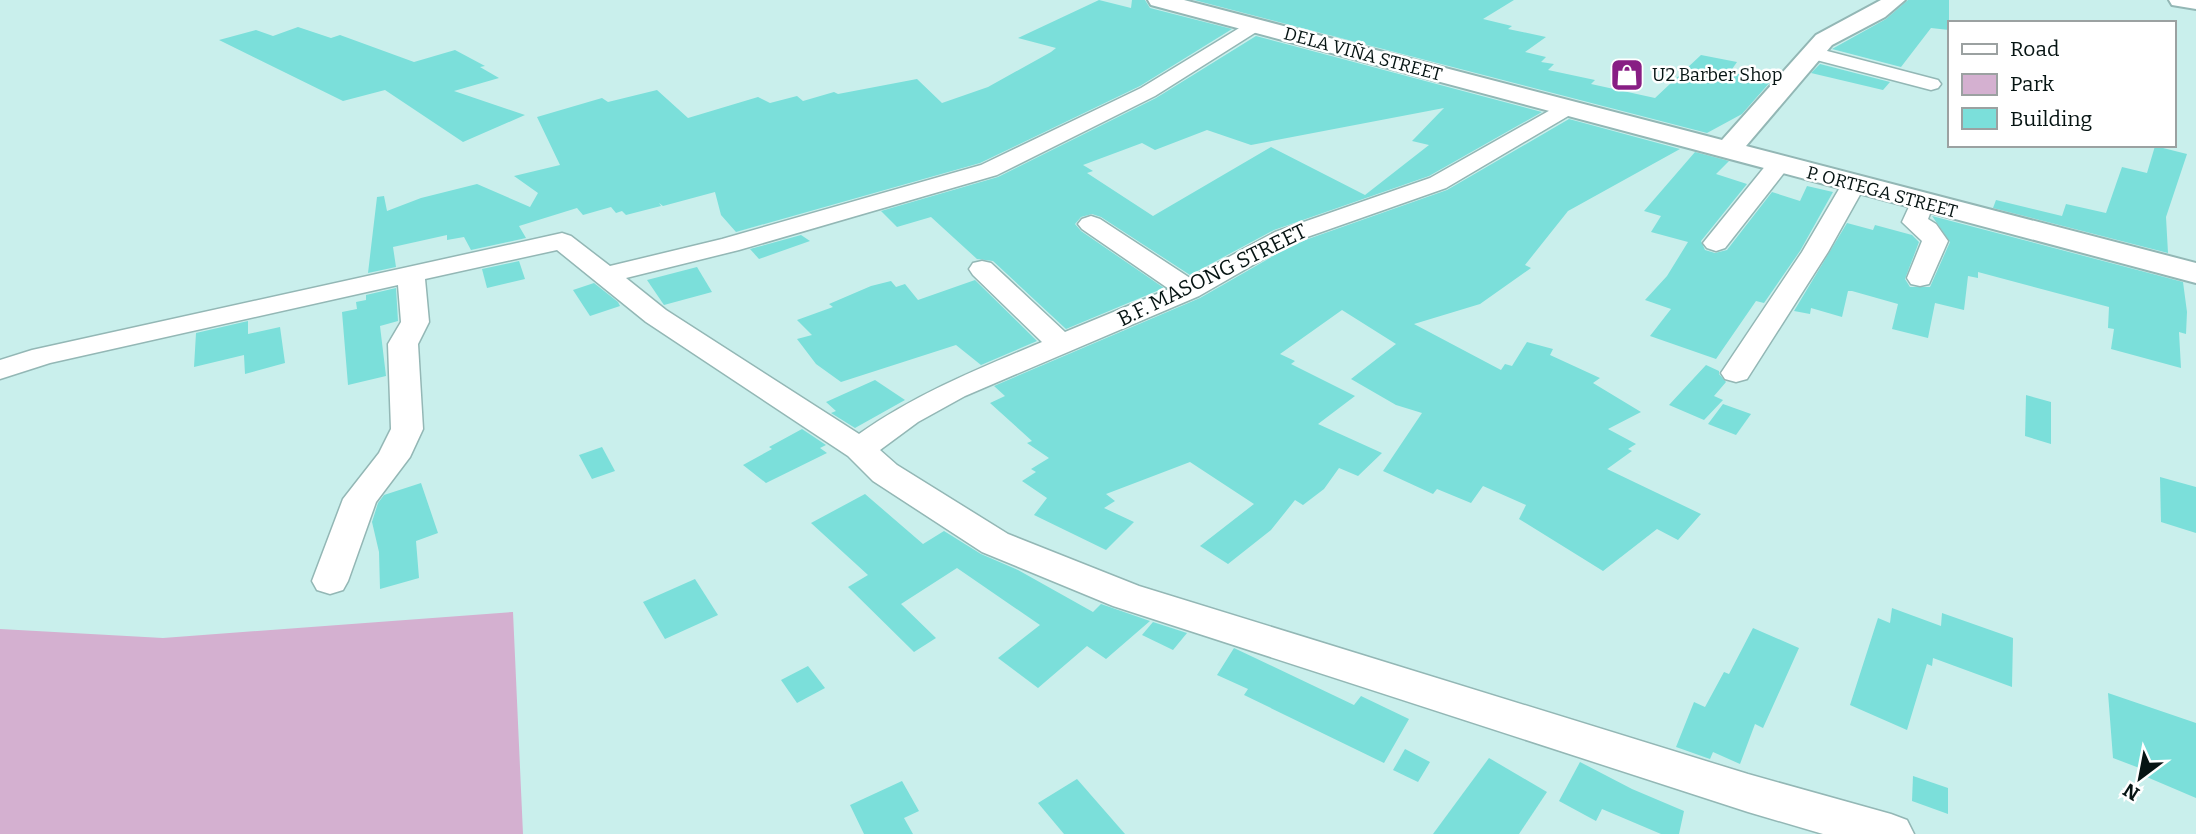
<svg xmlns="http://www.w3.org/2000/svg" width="2196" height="834" font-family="Bitter,serif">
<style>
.green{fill:#d4b0d0}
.building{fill:#7bdfda;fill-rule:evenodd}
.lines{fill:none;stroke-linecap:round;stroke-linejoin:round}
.minor-casing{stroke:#93b7b5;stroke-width:3}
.tertiary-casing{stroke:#93b7b5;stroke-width:4}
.minor{fill:#fff;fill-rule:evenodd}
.tertiary{fill:#fff;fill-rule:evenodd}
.labels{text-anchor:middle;stroke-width:5;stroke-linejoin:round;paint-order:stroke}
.far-street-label{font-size:18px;fill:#061413;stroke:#fff}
.far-poi-label{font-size:18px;fill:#061413;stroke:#fff;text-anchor:start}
.street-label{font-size:21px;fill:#061413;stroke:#fff}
</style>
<rect width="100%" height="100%" fill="#c9efec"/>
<path class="green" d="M513,612L523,834H0V629L163,638Z"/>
<g class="building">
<path d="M1099,0L1131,8L1132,0H1145L1150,8L1232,29L1140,86L980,163L736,232L721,215L715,192L663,206L659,203L661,206L626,215L622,211L616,213L611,207L583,215L577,208L519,226L526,238L471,250L464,237L447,240V235L393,247L396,267L368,273L377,197L384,196L387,211L421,198L477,184L530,207L538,193L514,176L560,165L537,117L602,98L608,102L657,90L688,118L758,97L770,103L797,96L803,101L834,92L838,94L917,79L942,103L988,87L1051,52L1056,48L1018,38Z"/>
<path d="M1194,0H1514L1483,19L1512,26L1508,29L1546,37L1525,52L1546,57L1541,62L1554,64L1548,70L1595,80L1591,84L1655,98L1701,55L1737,62L1730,72L1771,81L1742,114L1707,133Z"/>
<path d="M1908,0H1949V30L1931,28L1901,67L1832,49L1886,19Z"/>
<path d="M298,27L331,38L340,35L414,62L455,50L485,66L480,67L499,78L454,91L525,115L463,142L385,90L343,101L219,40L256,30L273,36Z"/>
<path d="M1256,36L1542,112L1429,176L1274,230L1190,275L1101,217L1092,214L1081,217L1075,224L1081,231L1164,288L1066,329L993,261L977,259L931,217L897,227L881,211L998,177L1156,98ZM1444,108L1412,141L1429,145L1365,195L1271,147L1153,216L1087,173L1093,171L1083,165L1142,143L1155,150L1207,130L1251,145Z"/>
<path d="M1820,64L1890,82L1883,90L1811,73Z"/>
<path d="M1569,119L1680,149L1568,211L1525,265L1531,268L1480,304L1414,324L1501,370L1505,364L1512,366L1527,342L1553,349L1550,355L1600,378L1593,383L1641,412L1608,429L1636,444L1628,449L1632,451L1607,469L1701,514L1678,540L1657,529L1603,571L1519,519L1526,505L1483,486L1471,503L1437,489L1433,494L1383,471L1422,413L1396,405L1351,379L1396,344L1342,310L1280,354L1295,361L1291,364L1355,396L1318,424L1382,453L1358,476L1339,468L1324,489L1303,505L1295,500L1271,530L1228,564L1200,546L1254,504L1190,462L1106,494L1115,501L1104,508L1134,522L1106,550L1034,515L1047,498L1022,481L1036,472L1031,469L1049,458L1027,443L1032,441L990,403L1005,396L994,386L1200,298L1294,244L1447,190Z"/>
<path d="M2155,146L2187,154L2166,217L2168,253L1993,208L1996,200L2062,216L2066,204L2106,213L2122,167L2147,173Z"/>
<path d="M1695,152L1729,161L1716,174L1747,184L1701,241L1705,250L1715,253L1727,250L1772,192L1800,201L1807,186L1833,192L1800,251L1764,303L1756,301L1716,359L1650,336L1671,309L1645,300L1667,276L1688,242L1651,232L1661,216L1644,211Z"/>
<path d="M1932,216L2183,282L2187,312L2186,334L2179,332L2181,368L2111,349L2114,329L2108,328L2109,307L1978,272V278L1968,276L1964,310L1935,303L1928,338L1892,329L1898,304L1852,291H1848L1842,317L1811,308L1810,314L1794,311L1847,223L1873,230L1875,225L1912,235L1919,242L1905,279L1910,287H1930L1950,242Z"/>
<path d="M801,235L810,241L759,259L750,249Z"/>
<path d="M519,261L525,279L487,288L482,269Z"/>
<path d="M697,267L712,292L664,305L647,280Z"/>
<path d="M975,280L1037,341L981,365L956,345L841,382L816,364L797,339L812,335L797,320L833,307L829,304L871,286L891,281L896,287L905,284L918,300Z"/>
<path d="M594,283L618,302L620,306L590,316L573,290Z"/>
<path d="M396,288L398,321L380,326L386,376L348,385L342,312L357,309L356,302L366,300V295Z"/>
<path d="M248,321V334L280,327L285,363L245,374L244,355L194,367L196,333Z"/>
<path d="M1706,365L1719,371V374L1726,382L1714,396L1723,400L1704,420L1669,405Z"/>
<path d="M875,380L905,400L855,428L831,413L836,411L826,402Z"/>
<path d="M2026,395L2051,402V444L2025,436Z"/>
<path d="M1723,404L1751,414L1736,435L1708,424Z"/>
<path d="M802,429L826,445L820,448L827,453L766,483L743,465L772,449L769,447Z"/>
<path d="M602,447L615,471L592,479L579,455Z"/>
<path d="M2160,477L2196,487V533L2161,522Z"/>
<path d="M421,483L438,533L416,541L419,578L380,589L379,552L372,522L378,503L384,495Z"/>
<path d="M865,494L923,544L944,531L981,554L1018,570L1093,612L1101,604L1150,621L1106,659L1087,646L1038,688L998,658L1040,625L957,568L901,604L936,638L914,652L848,587L868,575L811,523Z"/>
<path d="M695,579L718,615L665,639L643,602Z"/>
<path d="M1892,608L1941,626L1942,613L2013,638L2012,687L1933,658L1932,666L1927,664L1907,730L1850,705L1878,618L1890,623Z"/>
<path d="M1153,622L1187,633L1173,650L1142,635Z"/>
<path d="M1753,628L1799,648L1763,728L1755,724L1740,764L1713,752L1710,759L1676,747L1694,702L1705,707L1724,672L1729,674Z"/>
<path d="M1234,648L1354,705L1361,696L1409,719L1384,763L1244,695L1248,689L1217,675Z"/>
<path d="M808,666L825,688L797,703L781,680Z"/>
<path d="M2108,693L2196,723V798L2142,775V769L2113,758Z"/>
<path d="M1405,749L1430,762L1418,782L1393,770Z"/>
<path d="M1489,758L1547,792L1519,834H1433Z"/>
<path d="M1580,762L1632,789L1684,811L1679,834H1661L1602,809L1596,821L1559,801Z"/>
<path d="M1913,776L1948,788V814L1912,801Z"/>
<path d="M1077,779L1125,834H1064L1038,803Z"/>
<path d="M902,781L919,811L904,818L913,834H864L850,805Z"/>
</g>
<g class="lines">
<defs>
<g id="minor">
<path d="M1254,19L1261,21L1263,25L1261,29L1155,96L997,175L739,250L626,278L666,310L859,434C916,394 978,369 1042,342L973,275L969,269L973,263L982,261L991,263L1065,332L1169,289L1082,229L1078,224L1082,219L1091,216L1100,219L1190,278L1275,232L1430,178L1561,104H1575L1579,108L1575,112L1446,188L1293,242L1199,296L965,396L918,422L880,450L897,465L1008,534L1139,586L1748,774L1891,814L1907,820L1914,834H1823L1748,812L1113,606L982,552L873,481L848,456L646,322L557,250L425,279L429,322L418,344L423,429L410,457L376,502L348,581L343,590L330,594L317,590L312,581L343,499L379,453L391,429L388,344L401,322L398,285L50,363L0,379V360L32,350L562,233L571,236L610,266L722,239L981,165L1141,88Z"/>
<path d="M1812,47L1938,80L1941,84L1938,88L1931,90L1805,57L1802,53L1805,49Z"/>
<path d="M1779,157L1787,159L1791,164L1725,248L1716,251L1707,248L1703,243L1707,238L1771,159Z"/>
<path d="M1854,177L1862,179L1866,184L1828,252L1747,379L1736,382L1725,379L1721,373L1802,252L1842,184L1846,179Z"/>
<path d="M1922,196L1931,198L1934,203L1928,219L1936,224L1948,241L1929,284L1920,286L1911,284L1907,278L1922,241L1902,222L1913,198Z"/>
</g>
<g id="tertiary">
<path d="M1148,0H1184L1722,140L1816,35L1881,0H1905L1885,17L1832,45L1746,146L2196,263V283L1151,5Z"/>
<path d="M2169,0H2196V9L2172,5Z"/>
</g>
</defs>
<use href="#minor" class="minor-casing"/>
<use href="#tertiary" class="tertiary-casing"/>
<use href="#minor" class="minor"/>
<use href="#tertiary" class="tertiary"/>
</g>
<defs>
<symbol id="shop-square" viewBox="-11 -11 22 22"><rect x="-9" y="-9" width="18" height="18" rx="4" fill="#881e84" stroke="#fff"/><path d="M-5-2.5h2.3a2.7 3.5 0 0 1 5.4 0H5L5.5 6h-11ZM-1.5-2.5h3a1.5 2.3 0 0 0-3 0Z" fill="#fff"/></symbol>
</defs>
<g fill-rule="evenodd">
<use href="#shop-square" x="1608" y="56" width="38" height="38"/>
</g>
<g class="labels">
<g class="far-street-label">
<text transform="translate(1363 54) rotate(15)" y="6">DELA VIÑA STREET</text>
<text transform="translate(1882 192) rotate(15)" y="6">P. ORTEGA STREET</text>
</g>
<g class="far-poi-label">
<text x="1652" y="81">U2 Barber Shop</text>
</g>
<g class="street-label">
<text transform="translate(1212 275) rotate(-26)" y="7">B.F. MASONG STREET</text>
</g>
</g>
<rect x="1948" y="21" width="228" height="126" fill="#ffffff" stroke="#9ba1a1" stroke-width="2"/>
<rect x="1962" y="44" width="35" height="10" fill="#ffffff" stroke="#9ba1a1" stroke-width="2"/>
<text x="2010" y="56" font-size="21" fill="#061413">Road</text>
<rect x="1962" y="74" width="35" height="21" fill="#d4b0d0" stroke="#9ba1a1" stroke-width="2"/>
<text x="2010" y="91" font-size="21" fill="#061413">Park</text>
<rect x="1962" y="108" width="35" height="21" fill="#7bdfda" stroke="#9ba1a1" stroke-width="2"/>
<text x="2010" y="126" font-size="21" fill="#061413">Building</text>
<g transform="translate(2140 778) rotate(212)" stroke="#ffffff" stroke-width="5" paint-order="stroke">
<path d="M0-5L12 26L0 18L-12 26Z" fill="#061413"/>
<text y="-10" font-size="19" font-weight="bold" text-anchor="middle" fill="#061413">N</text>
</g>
</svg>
